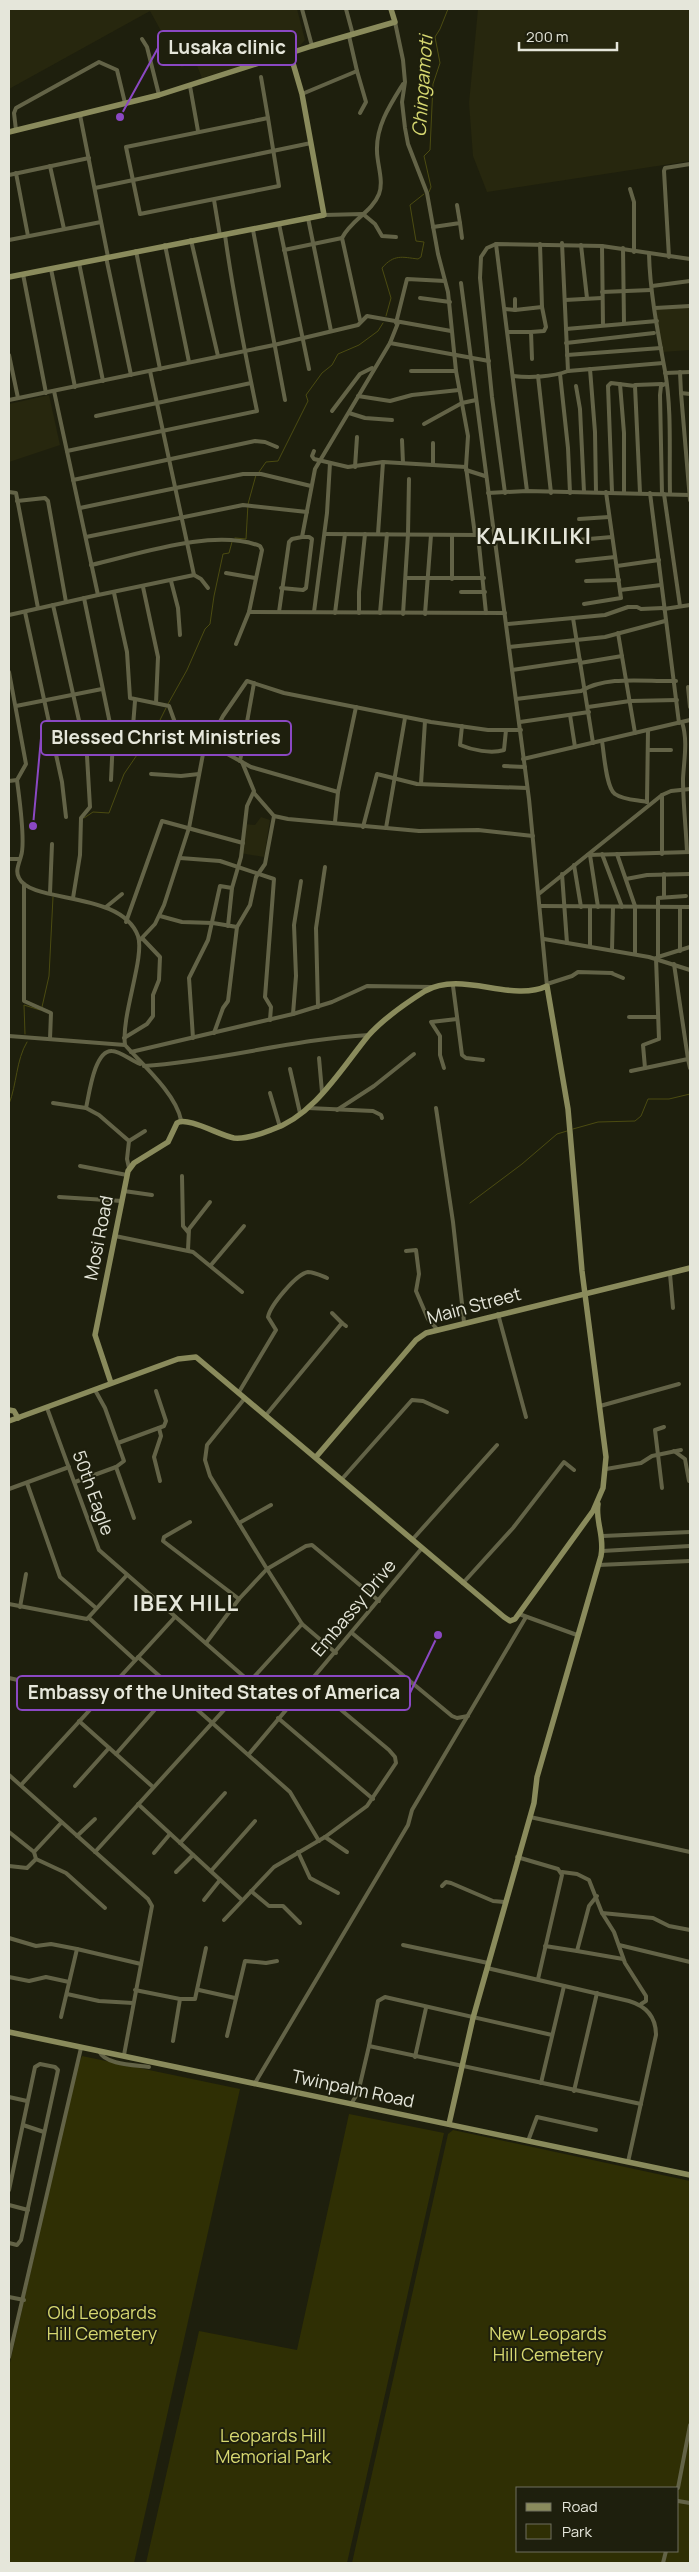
<svg xmlns="http://www.w3.org/2000/svg" width="699" height="2572" font-family="Manrope,sans-serif">
<style>
.built{fill:#27270e}
.green{fill:#2f2f04;fill-rule:evenodd}
.lines{fill:none;stroke-linecap:round;stroke-linejoin:round}
.stream{stroke:#4b4b11;stroke-width:1}
.street{stroke:#636347;stroke-width:4}
.secondary{stroke:#8a8b5c;stroke-width:5.5}
.labels{text-anchor:middle;stroke-width:4;stroke-linejoin:round;paint-order:stroke}
.street-label{font-size:18px;fill:#e5e6da;stroke:#1e1f0d}
.park-label{font-size:18px;fill:#d6d770;stroke:#1e1f0d}
.water-label{font-size:19px;font-style:italic;fill:#d6d770;stroke:#1e1f0d}
.district-label{font-size:22px;font-weight:bold;letter-spacing:1px;fill:#e5e6da;stroke:#1e1f0d}
.leader{fill:none;stroke:#8b48c3;stroke-width:2}
.callout-dot{fill:#8b48c3;stroke:#1e1f0d;stroke-width:2}
.callout{fill:#1e1f0d;stroke:#8b48c3;stroke-width:2}
.callout-label{font-size:19px;text-anchor:middle;font-weight:bold;fill:#e5e6da}
</style>
<rect width="100%" height="100%" fill="#1e1f0d"/>
<g class="built">
<path d="M9,9H297L305,40L297,49L202,78L196,63L181,67L150,11L9,89Z"/>
<path d="M478,9H690V161L487,192L473,156L469,103Z"/>
<path d="M690,306V350L662,352L655,308Z"/>
<path d="M49,395L60,445L9,462V404Z"/>
<path d="M261,817L270,820L264,857L240,853L244,824L255,825Z"/>
</g>
<g class="green">
<path d="M82,2056L240,2089L134,2563H9V2367L76,2071Z"/>
<path d="M349,2114L444,2133L347,2563H146L199,2331L297,2350Z"/>
<path d="M453,2130L690,2181V2563H352L448,2134ZM518,2488H678V2551H518Z"/>
</g>
<g class="lines">
<g class="stream">
<path d="M429,192L431,187L424,156L430,150L433,84L440,63L435,37L440,29L448,9"/>
<path d="M386,316L391,298L382,268C394,254 402,257 418,259L421,257L424,242L416,241L410,205L424,194"/>
<path d="M259,472L266,462L278,461L308,401L306,395L322,373L332,365L338,354L359,345L378,331L383,323"/>
<path d="M235,538L246,539L248,504L256,475"/>
<path d="M168,704L187,670L205,629L210,624L214,596L223,554L229,553L232,542"/>
<path d="M84,818L93,812L109,813L124,774L158,724L166,708"/>
<path d="M42,1007L49,976L53,897"/>
<path d="M25,1034L24,1005L40,1010"/>
<path d="M9,1104C17,1084 16,1060 27,1042"/>
<path d="M573,1129L598,1122L635,1121L641,1116L648,1099H669L690,1094"/>
<path d="M470,1203L522,1164L557,1134L567,1131"/>
</g>
<g class="street">
<path d="M302,9L312,46"/>
<path d="M346,9L353,35"/>
<path d="M395,22L403,60L405,82L402,102L405,128L408,144L427,193L438,254L448,292L456,371L468,436L466,467L475,535"/>
<path d="M142,39L147,47L159,95"/>
<path d="M357,71L366,102L360,113"/>
<path d="M261,77L268,118"/>
<path d="M190,86L198,131"/>
<path d="M302,94L357,71L349,36"/>
<path d="M80,115L108,257"/>
<path d="M268,118L279,186L140,214L126,147Z"/>
<path d="M16,130L14,113L16,108L99,62L117,70L125,103"/>
<path d="M50,166L64,229"/>
<path d="M16,173L28,236"/>
<path d="M9,175L89,158"/>
<path d="M95,188L311,143"/>
<path d="M630,189L634,202V252"/>
<path d="M214,200L220,236"/>
<path d="M324,215L363,214L375,224L382,236L396,237"/>
<path d="M308,218L331,331"/>
<path d="M460,223L462,238"/>
<path d="M279,224L309,369"/>
<path d="M433,227L460,223L457,205"/>
<path d="M253,230L285,400"/>
<path d="M9,240L101,222"/>
<path d="M191,240L218,356"/>
<path d="M562,243L568,371"/>
<path d="M496,244L527,491"/>
<path d="M165,245L189,362"/>
<path d="M581,245L587,298"/>
<path d="M602,246L603,325"/>
<path d="M623,248L624,323"/>
<path d="M284,250L342,238"/>
<path d="M136,251L160,369"/>
<path d="M649,254C650,293 658,333 665,371C672,411 669,453 670,494"/>
<path d="M106,257L131,375"/>
<path d="M669,257L664,171L665,168L690,164"/>
<path d="M79,263L103,381"/>
<path d="M51,269L75,387"/>
<path d="M23,274L46,393"/>
<path d="M461,283L529,799L547,986"/>
<path d="M652,286L690,281"/>
<path d="M602,292L651,290"/>
<path d="M420,298L450,302"/>
<path d="M565,300L602,298"/>
<path d="M655,308L690,306"/>
<path d="M505,309L515,310L542,307"/>
<path d="M515,310V299"/>
<path d="M360,320L342,238C351,220 372,212 379,194C384,181 377,164 377,151C376,126 390,105 403,84"/>
<path d="M396,323L407,279L445,281"/>
<path d="M566,329L657,321"/>
<path d="M508,332H531"/>
<path d="M390,343L489,361"/>
<path d="M566,343L654,333"/>
<path d="M9,355L18,398"/>
<path d="M567,355L661,348"/>
<path d="M532,359L531,332L544,331L546,327L542,307L540,244"/>
<path d="M590,369L595,432L596,492"/>
<path d="M411,371H456"/>
<path d="M680,372L681,393L690,394"/>
<path d="M665,373L690,372"/>
<path d="M560,374L568,448L570,493"/>
<path d="M513,376C530,378 552,377 568,371L663,363"/>
<path d="M538,376L551,493"/>
<path d="M620,384L624,433V492"/>
<path d="M635,385L662,384"/>
<path d="M576,386L580,409L584,492"/>
<path d="M681,393L690,500"/>
<path d="M358,396L390,401L412,395L459,390"/>
<path d="M9,400L274,345L358,325L367,316L451,331"/>
<path d="M332,411L360,374L372,368"/>
<path d="M349,413L365,418L392,420"/>
<path d="M96,416L251,383"/>
<path d="M424,424L462,403L476,400"/>
<path d="M402,440L403,463"/>
<path d="M67,451L257,411C245,353 233,294 225,235"/>
<path d="M314,451L312,456L314,459L348,467L383,462L466,467"/>
<path d="M433,465V443"/>
<path d="M355,467L357,437"/>
<path d="M466,470L485,476"/>
<path d="M73,480L255,441L265,442L277,447"/>
<path d="M9,492L16,493L38,608"/>
<path d="M612,492L608,386L611,383L635,386L640,493"/>
<path d="M488,493L527,491L690,495"/>
<path d="M505,493L492,397L480,278L481,257L487,248L496,244L602,246L690,259"/>
<path d="M650,493L679,723"/>
<path d="M662,494L660,395L661,386L665,384"/>
<path d="M664,494L680,606"/>
<path d="M17,501L45,498L48,501L66,602"/>
<path d="M80,508L243,474H261L311,486"/>
<path d="M579,519L609,517"/>
<path d="M325,534L478,535L486,613"/>
<path d="M378,534L383,462"/>
<path d="M86,537L243,505L307,512"/>
<path d="M577,540L612,537"/>
<path d="M577,561L615,557"/>
<path d="M91,565C139,554 214,528 260,546L262,550L249,612L236,644"/>
<path d="M617,566L659,560"/>
<path d="M226,573L255,578"/>
<path d="M194,575L201,579L208,588"/>
<path d="M406,578H484"/>
<path d="M452,579V535"/>
<path d="M171,581L178,608L180,635"/>
<path d="M586,581L619,580"/>
<path d="M143,587L158,657L156,703"/>
<path d="M281,588L303,590L306,588L312,539L309,537H302"/>
<path d="M620,590L661,585"/>
<path d="M461,592H485"/>
<path d="M114,593L127,652L130,698L169,706L177,728L183,734L202,740L251,767L338,792"/>
<path d="M98,595L194,575L150,371"/>
<path d="M84,598L113,738L111,780"/>
<path d="M584,604L621,598L606,492"/>
<path d="M53,605L87,756L90,807L81,818L80,855L73,898"/>
<path d="M664,609L690,605"/>
<path d="M25,612L62,782L66,817"/>
<path d="M249,612L505,613"/>
<path d="M279,612L289,542L292,539L302,537L315,469L390,343L398,323"/>
<path d="M314,612L327,513L330,463"/>
<path d="M335,613L345,534"/>
<path d="M359,613V592L365,534"/>
<path d="M380,613L387,534"/>
<path d="M403,614L408,534L409,479"/>
<path d="M425,614L431,535"/>
<path d="M9,615L98,595L54,391"/>
<path d="M573,618L605,615L628,607H637L641,609L663,608"/>
<path d="M507,624L573,618L593,743"/>
<path d="M618,633L635,733"/>
<path d="M509,647L605,637L665,621"/>
<path d="M580,663L622,656"/>
<path d="M512,670L580,660"/>
<path d="M9,672L26,764L17,780L9,781"/>
<path d="M688,687L690,707"/>
<path d="M516,699L581,691C608,675 646,682 676,681"/>
<path d="M16,706L102,689"/>
<path d="M588,707L630,701L677,700"/>
<path d="M570,715L575,747"/>
<path d="M520,722L589,712"/>
<path d="M682,722C688,741 684,759 683,779C683,803 686,828 687,852"/>
<path d="M133,726L135,701"/>
<path d="M462,726L460,745C472,750 491,754 504,750L506,730"/>
<path d="M602,741C604,753 606,788 615,794C623,800 638,800 647,802"/>
<path d="M648,750H671"/>
<path d="M523,759L690,720"/>
<path d="M240,761L254,683"/>
<path d="M504,766L525,767"/>
<path d="M151,774L181,776L199,774"/>
<path d="M17,780C19,797 26,842 21,856C19,864 15,871 19,878C31,904 121,890 138,936C145,957 121,1016 125,1045C143,1065 176,1094 181,1120"/>
<path d="M421,784L425,721"/>
<path d="M254,793L274,816L288,819L419,831L478,830L533,836"/>
<path d="M662,795V854"/>
<path d="M647,802L648,730"/>
<path d="M335,822L338,792L356,707"/>
<path d="M363,827L377,774L417,784L527,788"/>
<path d="M386,828L405,718"/>
<path d="M602,854L622,907"/>
<path d="M617,854L635,906V954"/>
<path d="M588,855L690,852"/>
<path d="M590,855L598,907"/>
<path d="M180,858L220,861L274,879L265,997L271,1007L270,1020"/>
<path d="M9,859H19"/>
<path d="M574,865L581,907"/>
<path d="M562,874L567,943"/>
<path d="M664,874V896"/>
<path d="M626,879L647,875L690,874"/>
<path d="M24,884V1001L51,1013L50,1039"/>
<path d="M50,893L52,844"/>
<path d="M540,893L662,795L671,791L690,789"/>
<path d="M541,906L690,907"/>
<path d="M106,907L122,894"/>
<path d="M680,907V951"/>
<path d="M160,916L182,922L213,923L237,927"/>
<path d="M126,922L162,821L243,843"/>
<path d="M228,926L232,888L241,857L247,806L254,791L242,762"/>
<path d="M544,939L649,957L690,970"/>
<path d="M139,941L155,924L164,905L189,828L203,754L223,716L247,681L284,693L431,722L488,730H521"/>
<path d="M590,946V907"/>
<path d="M612,950L613,907"/>
<path d="M658,957L690,947"/>
<path d="M658,959V898L686,896"/>
<path d="M611,973L623,978"/>
<path d="M547,984L572,976L578,972L612,973"/>
<path d="M453,986L462,1055L466,1058L483,1060"/>
<path d="M318,1007L316,928L325,867"/>
<path d="M293,1014L296,976L294,925L301,881"/>
<path d="M629,1017H657"/>
<path d="M214,1033L223,1008L228,1001L237,927L250,905L256,877L265,864L274,816"/>
<path d="M9,1036L125,1045"/>
<path d="M124,1038L147,1024L153,1016V995L159,980L160,957L142,938"/>
<path d="M193,1038L189,978L208,940L220,886L232,888"/>
<path d="M131,1052L293,1014L332,1002L367,986L431,987"/>
<path d="M319,1058L322,1092"/>
<path d="M688,1059L690,1068"/>
<path d="M144,1066C220,1061 293,1039 369,1035"/>
<path d="M444,1068L440,1055V1036L431,1022L457,1019"/>
<path d="M645,1068L643,1045L659,1039L656,958"/>
<path d="M290,1069L300,1113"/>
<path d="M631,1071L688,1059L674,964"/>
<path d="M270,1093L280,1127"/>
<path d="M53,1103L86,1108"/>
<path d="M308,1108L373,1111L381,1115L382,1118"/>
<path d="M436,1108L453,1222L464,1322"/>
<path d="M337,1110L374,1086L414,1054"/>
<path d="M129,1141L145,1131"/>
<path d="M80,1166L127,1175"/>
<path d="M129,1168L127,1159L129,1141L99,1115L86,1108C89,1096 94,1050 112,1051C120,1051 132,1061 140,1064"/>
<path d="M182,1176L183,1226L188,1232"/>
<path d="M124,1191L152,1195"/>
<path d="M59,1197L122,1201"/>
<path d="M115,1236L193,1252L242,1292"/>
<path d="M188,1250L189,1229L210,1202"/>
<path d="M406,1251L416,1250L419,1274L416,1291L428,1319L437,1329"/>
<path d="M211,1265L244,1226"/>
<path d="M670,1274L673,1308"/>
<path d="M332,1313L342,1323"/>
<path d="M498,1314L526,1417"/>
<path d="M239,1392L276,1330L268,1317C270,1306 296,1274 308,1272C314,1272 322,1276 327,1278"/>
<path d="M600,1406L679,1384"/>
<path d="M47,1408L99,1550L249,1681"/>
<path d="M266,1415L342,1323L346,1326"/>
<path d="M159,1428L161,1436L154,1457L160,1481"/>
<path d="M118,1443L164,1426L166,1421L156,1391"/>
<path d="M674,1451L685,1459L689,1481"/>
<path d="M116,1467L134,1518"/>
<path d="M606,1469L641,1463L652,1456L681,1450"/>
<path d="M342,1479L412,1400L423,1401L447,1412"/>
<path d="M75,1482L116,1467L124,1461L105,1408L95,1390"/>
<path d="M27,1483L60,1577L96,1608"/>
<path d="M662,1488L655,1430L664,1427"/>
<path d="M9,1489L69,1467"/>
<path d="M190,1522L164,1537L163,1541L239,1599"/>
<path d="M239,1523L271,1505"/>
<path d="M603,1536L690,1532"/>
<path d="M412,1540L497,1445"/>
<path d="M602,1551L690,1546"/>
<path d="M598,1565L690,1561"/>
<path d="M463,1583L513,1528L564,1462L574,1470"/>
<path d="M9,1604L87,1619L127,1575"/>
<path d="M20,1607L26,1574"/>
<path d="M519,1614L577,1635"/>
<path d="M89,1618L135,1660"/>
<path d="M352,1633L452,1716L457,1718L468,1716"/>
<path d="M206,1643L239,1599L267,1569L210,1476L205,1460L207,1445L245,1398"/>
<path d="M336,1653L302,1624L267,1569L306,1546L312,1545L379,1601"/>
<path d="M138,1657L290,1792L319,1841"/>
<path d="M9,1678L40,1685L47,1684"/>
<path d="M278,1718L373,1799"/>
<path d="M79,1721L153,1787"/>
<path d="M116,1754L173,1689"/>
<path d="M249,1754L422,1548"/>
<path d="M9,1775L148,1899L152,1906L124,2055"/>
<path d="M21,1785L175,1617"/>
<path d="M75,1786L109,1748"/>
<path d="M138,1804L242,1900"/>
<path d="M530,1817L690,1852"/>
<path d="M61,1823L34,1852L36,1859L66,1873L105,1908"/>
<path d="M9,1832L34,1852"/>
<path d="M77,1836L95,1819"/>
<path d="M325,1837L347,1852"/>
<path d="M180,1843L225,1793"/>
<path d="M95,1852L302,1624"/>
<path d="M298,1852L310,1878L338,1893"/>
<path d="M154,1853L170,1834"/>
<path d="M517,1857L558,1869L562,1875L538,1979"/>
<path d="M9,1866L27,1868L36,1859"/>
<path d="M211,1871L255,1821"/>
<path d="M176,1872L193,1855"/>
<path d="M562,1872L577,1874L589,1880L602,1913L614,1932L625,1963L646,1996V2001L641,2004"/>
<path d="M442,1886L446,1882L451,1883L493,1901L504,1902"/>
<path d="M251,1891L269,1906H283L300,1923"/>
<path d="M204,1900L220,1880"/>
<path d="M602,1913L653,1918L669,1926L690,1930"/>
<path d="M224,1920L274,1867L325,1837L367,1806L396,1763L395,1757L389,1750L309,1683"/>
<path d="M9,1938L36,1946L51,1944L77,1949L141,1964"/>
<path d="M403,1945L488,1963"/>
<path d="M619,1945L690,1962"/>
<path d="M545,1946L577,1951L589,1906L597,1896"/>
<path d="M577,1951L623,1959"/>
<path d="M487,1968L629,2001C646,2006 656,2016 656,2035L628,2162"/>
<path d="M9,1977L29,1981L46,1977L69,1982"/>
<path d="M135,1990L180,1999H195L206,1948"/>
<path d="M199,1990L235,1998"/>
<path d="M67,1994L99,2001L133,2003"/>
<path d="M61,2017L77,1949"/>
<path d="M227,2036L245,1961L266,1963L277,1961"/>
<path d="M173,2041L180,1999"/>
<path d="M369,2046L378,2001L385,1997L552,2035"/>
<path d="M99,2051C105,2065 135,2065 149,2067"/>
<path d="M415,2057L426,2008"/>
<path d="M255,2083L408,1825L412,1810L526,1617"/>
<path d="M541,2083L564,1986"/>
<path d="M574,2091L597,1993"/>
<path d="M9,2097L27,2101"/>
<path d="M351,2104L358,2093L369,2046L641,2104"/>
<path d="M23,2125L44,2132"/>
<path d="M528,2141L537,2117L596,2130"/>
<path d="M9,2190L35,2067L40,2064L55,2067L58,2070L21,2240L17,2245L9,2243"/>
<path d="M9,2205L28,2210"/>
<path d="M9,2297L24,2300"/>
<path d="M9,2357L81,2048"/>
<path d="M678,2488L690,2425"/>
<path d="M678,2501L690,2503"/>
<path d="M663,2563L666,2551"/>
</g>
<g class="secondary">
<path d="M9,132L159,95L312,46L395,22L391,9"/>
<path d="M9,277L324,215L302,94L290,53"/>
<path d="M9,1410L14,1411L18,1418"/>
<path d="M9,1421L178,1359L196,1357L504,1617L510,1621L515,1619L593,1511L603,1488L606,1457L582,1271L568,1109L547,986C511,1003 462,970 425,991C406,1003 383,1019 368,1036C341,1069 314,1116 271,1130C261,1134 246,1139 234,1138C221,1136 187,1116 177,1123L168,1142L134,1163L128,1171L95,1335L111,1383"/>
<path d="M316,1457L416,1340L426,1333L690,1268"/>
<path d="M9,2032L690,2175"/>
<path d="M449,2124L473,2018L534,1803L537,1777L601,1556C605,1536 595,1521 598,1504"/>
</g>
</g>
<g class="labels">
<g class="street-label">
<text transform="translate(99 1238) rotate(-79)" y="6">Mosi Road</text>
<text transform="translate(474 1306) rotate(-15)" y="6">Main Street</text>
<text transform="translate(93 1493) rotate(70)" y="6">50th Eagle</text>
<text transform="translate(354 1608) rotate(-50)" y="6">Embassy Drive</text>
<text transform="translate(353 2089) rotate(12)" y="6">Twinpalm Road</text>
</g>
<g class="park-label">
<text x="102" y="2319">Old Leopards<tspan x="102" dy="21">Hill Cemetery</tspan></text>
<text x="548" y="2340">New Leopards<tspan x="548" dy="21">Hill Cemetery</tspan></text>
<text x="273" y="2442">Leopards Hill<tspan x="273" dy="21">Memorial Park</tspan></text>
</g>
<g class="water-label">
<text transform="translate(422 86) rotate(-86)" y="7">Chingamoti</text>
</g>
<g class="district-label">
<text x="534" y="544">KALIKILIKI</text>
<text x="186" y="1611">IBEX HILL</text>
</g>
</g>
<path class="leader" d="M120 117L158 48M33 826L41 738M438 1635L410 1693"/>
<g class="callout-dot">
<circle cx="120" cy="117" r="5"/>
<circle cx="33" cy="826" r="5"/>
<circle cx="438" cy="1635" r="5"/>
</g>
<g class="callout">
<rect x="158" y="31" width="138" height="34" rx="5"/>
<rect x="41" y="721" width="250" height="34" rx="5"/>
<rect x="17" y="1676" width="393" height="34" rx="5"/>
</g>
<g class="callout-label">
<text x="227" y="54">Lusaka clinic</text>
<text x="166" y="744">Blessed Christ Ministries</text>
<text x="214" y="1699">Embassy of the United States of America</text>
</g>
<rect width="699" height="2572" fill="none" stroke="#e5e6da" stroke-width="20"/>
<rect x="516" y="2487" width="162" height="65" fill="#1e1f0d" stroke="#6e6f5f"/>
<rect x="526" y="2503" width="25" height="8" fill="#8a8b5c" stroke="#6e6f5f"/>
<text x="562" y="2512" font-size="15" fill="#e5e6da">Road</text>
<rect x="526" y="2524" width="25" height="15" fill="#2f2f04" stroke="#6e6f5f"/>
<text x="562" y="2537" font-size="15" fill="#e5e6da">Park</text>
<path d="M519 42v8h98v-8" fill="none" stroke="#e5e6da" stroke-width="2.5"/>
<text x="526" y="42" font-size="15" fill="#e5e6da" stroke="#1e1f0d" stroke-width="4" paint-order="stroke">200 m</text>
</svg>
